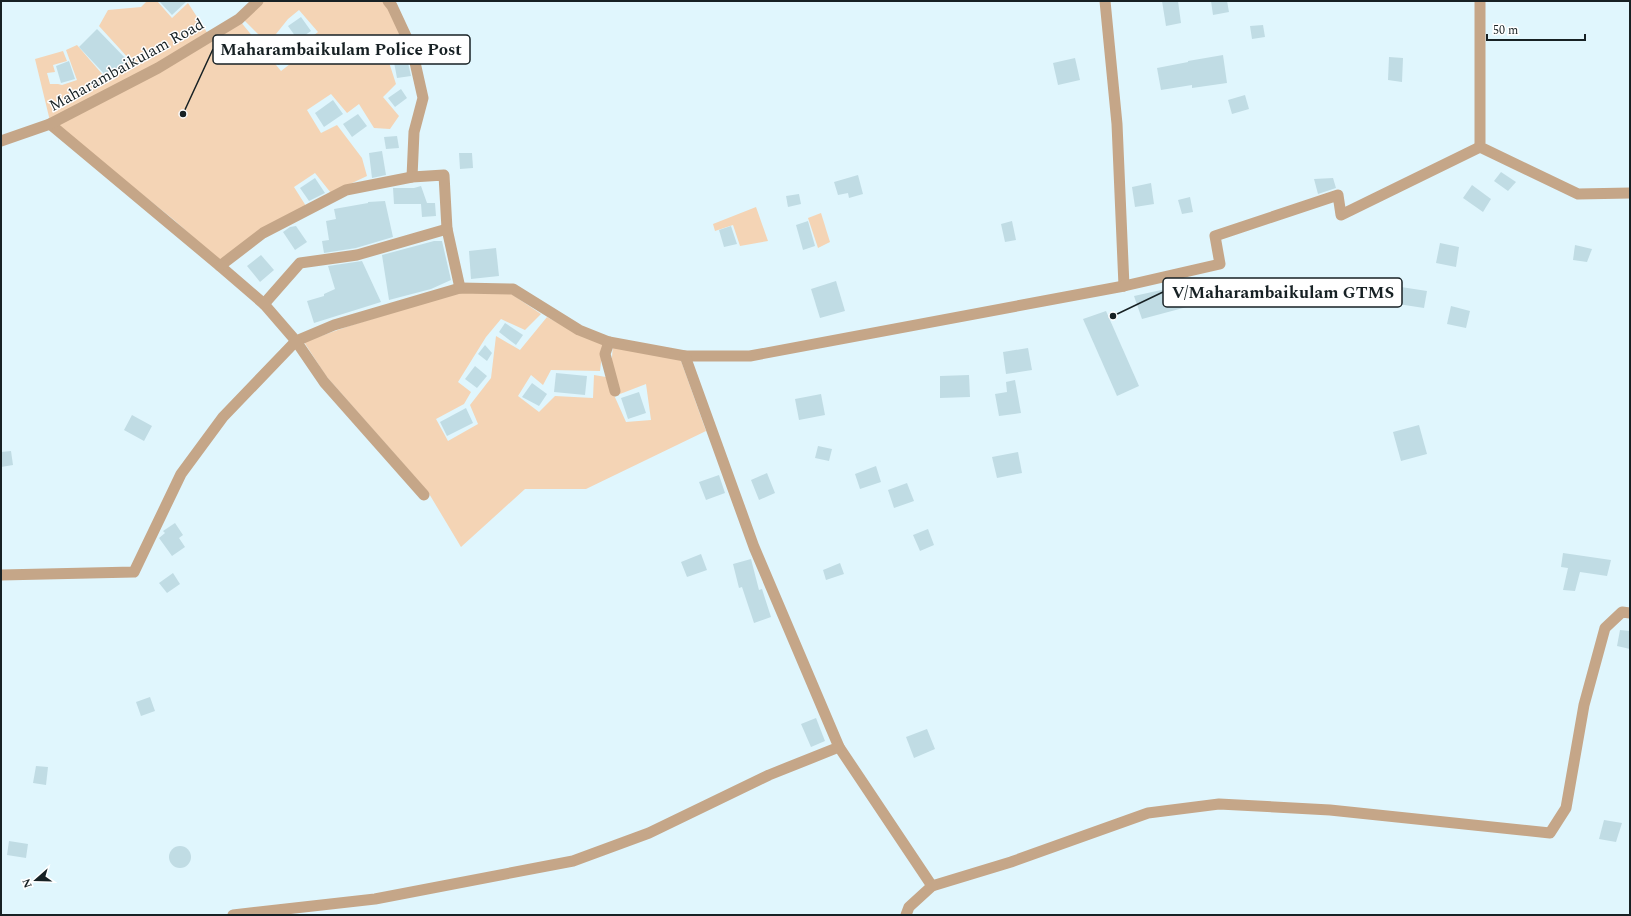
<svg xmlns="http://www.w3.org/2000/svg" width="1631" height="916" font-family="Spectral,serif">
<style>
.green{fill:#f4d4b5}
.building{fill:#c0dce4}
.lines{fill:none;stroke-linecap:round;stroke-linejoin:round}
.street{stroke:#c5a688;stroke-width:11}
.labels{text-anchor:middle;stroke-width:3;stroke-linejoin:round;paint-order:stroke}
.street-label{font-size:16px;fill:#172124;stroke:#fff}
.leader{fill:none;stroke:#172124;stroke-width:1.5}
.callout-dot{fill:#172124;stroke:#fff;stroke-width:1.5}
.callout{fill:#fff;stroke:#172124;stroke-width:1.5}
.callout-label{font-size:17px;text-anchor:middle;font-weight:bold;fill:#172124}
</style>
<rect width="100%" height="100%" fill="#e0f6fd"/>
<g class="green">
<path d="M147,1H157L172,18L188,3L208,34L157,66L50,121L35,59L63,51L67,61L53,65L55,72L47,73L50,84H58L62,85L77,80L66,50L77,45L109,82L130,60L99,26L108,10L141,7Z"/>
<path d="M264,1H383L388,8L406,47L387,56L396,84L383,97L399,116L390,129L374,128L359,104L347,113L331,94L307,110L321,133L337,125L362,158L367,176L331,193L315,173L294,187L306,206L221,262L174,220L56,125L240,21L281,71L299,57L300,46L318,32L299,10L288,19L268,44L243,19Z"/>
<path d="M756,207L768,241L740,246L733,225L715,231L713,224Z"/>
<path d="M821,213L830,242L818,248L808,218Z"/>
<path d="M460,292L510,293L541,314L525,330L501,319L486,337L458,382L471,392L464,404L436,419L448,441L478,424L470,405L491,378L496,336L520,350L547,317L575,332L605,342L602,354L600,371L551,370L543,385L531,375L518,396L539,412L555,396L593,398L594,375L606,377L626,422L651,420L646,384L620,394L611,369L613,345L680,358L706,431L586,489H525L461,547L428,492L326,376L304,342L349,326Z"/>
</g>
<g class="building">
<path d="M159,1H187L172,15Z"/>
<path d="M1162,1H1178L1181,23L1166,26Z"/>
<path d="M1211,1H1227L1229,12L1213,15Z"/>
<path d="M301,17L311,31L298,40L288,26Z"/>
<path d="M1263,25L1265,37L1252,39L1250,26Z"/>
<path d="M97,29L128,61L109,79L79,47Z"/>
<path d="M287,43L294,54L278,65L271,55Z"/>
<path d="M406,54L411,76L397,78L393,57Z"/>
<path d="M1223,55L1227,83L1192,88V85L1161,90L1157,68L1188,62V61Z"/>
<path d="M1389,57L1403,58L1402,82L1388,80Z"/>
<path d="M1075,58L1080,80L1058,85L1053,63Z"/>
<path d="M69,61L75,79L61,83L56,66Z"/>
<path d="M401,89L407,98L395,107L388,98Z"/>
<path d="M1245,95L1249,109L1232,114L1228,100Z"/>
<path d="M333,100L343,114L324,127L315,113Z"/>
<path d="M358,114L367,126L352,137L343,124Z"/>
<path d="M397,136L399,148L386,149L384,137Z"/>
<path d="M382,151L386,175L372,178L369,153Z"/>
<path d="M459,153H472L473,168L460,169Z"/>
<path d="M1501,172L1516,182L1508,191L1494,181Z"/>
<path d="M858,175L863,194L849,198L848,193L838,195L834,182Z"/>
<path d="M315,178L325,193L309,201L300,188Z"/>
<path d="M1333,178L1336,188L1318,194L1314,179Z"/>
<path d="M1151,183L1154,204L1135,207L1132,187Z"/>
<path d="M1472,185L1491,199L1483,212L1463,198Z"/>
<path d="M421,186L427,203H435L436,216L422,217L421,204H394L393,188H414Z"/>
<path d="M799,194L801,204L788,207L786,196Z"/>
<path d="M1190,197L1193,212L1182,214L1178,200Z"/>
<path d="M385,201L393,237L356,248L324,253L322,241L329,240L326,221L336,219L334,209L368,203V202Z"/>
<path d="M808,221L815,246L803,250L796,225Z"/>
<path d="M1012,221L1016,240L1005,242L1001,224Z"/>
<path d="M296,226L307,242L295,250L283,232L290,227Z"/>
<path d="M731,226L737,244L724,247L719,230Z"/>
<path d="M434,241H442L451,280L431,289L389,300L382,255Z"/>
<path d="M1440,243L1459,247L1456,267L1436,263Z"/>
<path d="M1575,245L1592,249L1587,262L1573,260Z"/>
<path d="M496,248L499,276L471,279L469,251Z"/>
<path d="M261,255L274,270L260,282L247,266Z"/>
<path d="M362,261L381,302L314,323L307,301L324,296V294L335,289L328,266Z"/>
<path d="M836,281L845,311L820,318L811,289Z"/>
<path d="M1193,283L1198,304L1142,319L1134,296Z"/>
<path d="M1401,287L1427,291L1424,308L1398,304Z"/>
<path d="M1451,306L1470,311L1466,328L1447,324Z"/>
<path d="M1106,311L1139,386L1117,396L1083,319Z"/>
<path d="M505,323L523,335L516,345L499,332Z"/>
<path d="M485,345L492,353L487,361L478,354Z"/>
<path d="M1028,348L1032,370L1006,374L1003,352Z"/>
<path d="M475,366L487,376L477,388L465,379Z"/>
<path d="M556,373L587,376L585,395L554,392Z"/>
<path d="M969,375L970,397L940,398V376Z"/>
<path d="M1015,380L1021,413L999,416L995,394L1007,392L1006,382Z"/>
<path d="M532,383L547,394L539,406L522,397Z"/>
<path d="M639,392L646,413L628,419L621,398Z"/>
<path d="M821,394L825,415L799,420L795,399Z"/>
<path d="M466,408L473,423L447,436L440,422Z"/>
<path d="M132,415L152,426L144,441L124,430Z"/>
<path d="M1419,425L1427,454L1401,461L1393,432Z"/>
<path d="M818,446L832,449L829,461L815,458Z"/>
<path d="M11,451L13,465L1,467V452Z"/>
<path d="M1018,452L1022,473L997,478L992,457Z"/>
<path d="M876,466L881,482L860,489L855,474Z"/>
<path d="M767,473L775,493L759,500L751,480Z"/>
<path d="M719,475L725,493L706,500L699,482Z"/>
<path d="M907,483L914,501L894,508L888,490Z"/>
<path d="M175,523L183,535L179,538L185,547L172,556L159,538L165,533L163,531Z"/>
<path d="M928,529L934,545L920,551L913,535Z"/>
<path d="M1563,553L1611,560L1607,576L1580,572L1575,591L1563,590L1568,568L1561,567Z"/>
<path d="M701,554L707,570L687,577L681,562Z"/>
<path d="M751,559L759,590L762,589L771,617L754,623L742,587L739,588L733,564Z"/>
<path d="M840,563L844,574L826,580L823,570Z"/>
<path d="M173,573L180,584L167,593L159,583Z"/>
<path d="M1620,630L1630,631V649L1617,646Z"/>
<path d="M150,697L155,711L141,716L136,702Z"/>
<path d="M816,718L825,741L811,747L801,724Z"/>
<path d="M927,729L935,749L914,758L906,737Z"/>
<path d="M36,766L48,767L46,785L33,783Z"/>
<path d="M1604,820L1622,823L1616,842L1599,839Z"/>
<path d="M9,841L28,844L26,858L7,855Z"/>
<circle cx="180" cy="857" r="11"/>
</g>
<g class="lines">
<g class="street">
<path d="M388,1L392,6L412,49L423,98L414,132L412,177"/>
<path d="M1105,1L1117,124L1124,286"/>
<path d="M1480,1V147L1578,194L1630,193"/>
<path d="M50,124L220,266L264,304L296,341L334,325L460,288L513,289L579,330L609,342L685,356H750L1124,286L1220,264L1215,236L1338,195L1341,215L1480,147"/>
<path d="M1,141L50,124L158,68L239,19L258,1"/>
<path d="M220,266L263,233L346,190L412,177L444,175L447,229L460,288"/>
<path d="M264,304L300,263L357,255L447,229"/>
<path d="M609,342L605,354L615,391"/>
<path d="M685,356L754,547L839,747L932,886L1011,862L1148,813L1219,804L1330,810L1550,833L1566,808L1584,705L1605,628L1622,612L1630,613"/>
<path d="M1,575L134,572L181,474L223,417L296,341L324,382L424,495"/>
<path d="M233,915L375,899L573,861L649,833L769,775L839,747"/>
<path d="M906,915L909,907L932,886"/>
</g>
</g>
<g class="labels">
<g class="street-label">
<text transform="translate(126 64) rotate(-29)" y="6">Maharambaikulam Road</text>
</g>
</g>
<path class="leader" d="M183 114L213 49M1113 316L1163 292"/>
<g class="callout-dot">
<circle cx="183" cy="114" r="4"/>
<circle cx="1113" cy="316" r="4"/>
</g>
<g class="callout">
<rect x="213" y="35" width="257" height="29" rx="4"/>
<rect x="1163" y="278" width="239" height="29" rx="4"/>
</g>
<g class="callout-label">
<text x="341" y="55">Maharambaikulam Police Post</text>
<text x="1283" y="298">V/Maharambaikulam GTMS</text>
</g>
<rect width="1631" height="916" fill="none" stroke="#172124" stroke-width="4"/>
<g transform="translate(36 880) rotate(250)" stroke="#ffffff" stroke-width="3" paint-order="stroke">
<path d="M0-3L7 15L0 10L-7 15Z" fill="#172124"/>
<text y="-6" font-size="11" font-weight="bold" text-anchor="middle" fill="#172124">N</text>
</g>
<path d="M1487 34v6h98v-6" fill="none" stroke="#172124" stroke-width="2"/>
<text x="1493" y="34" font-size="12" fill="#172124" stroke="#ffffff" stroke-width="3" paint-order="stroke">50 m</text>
</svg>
